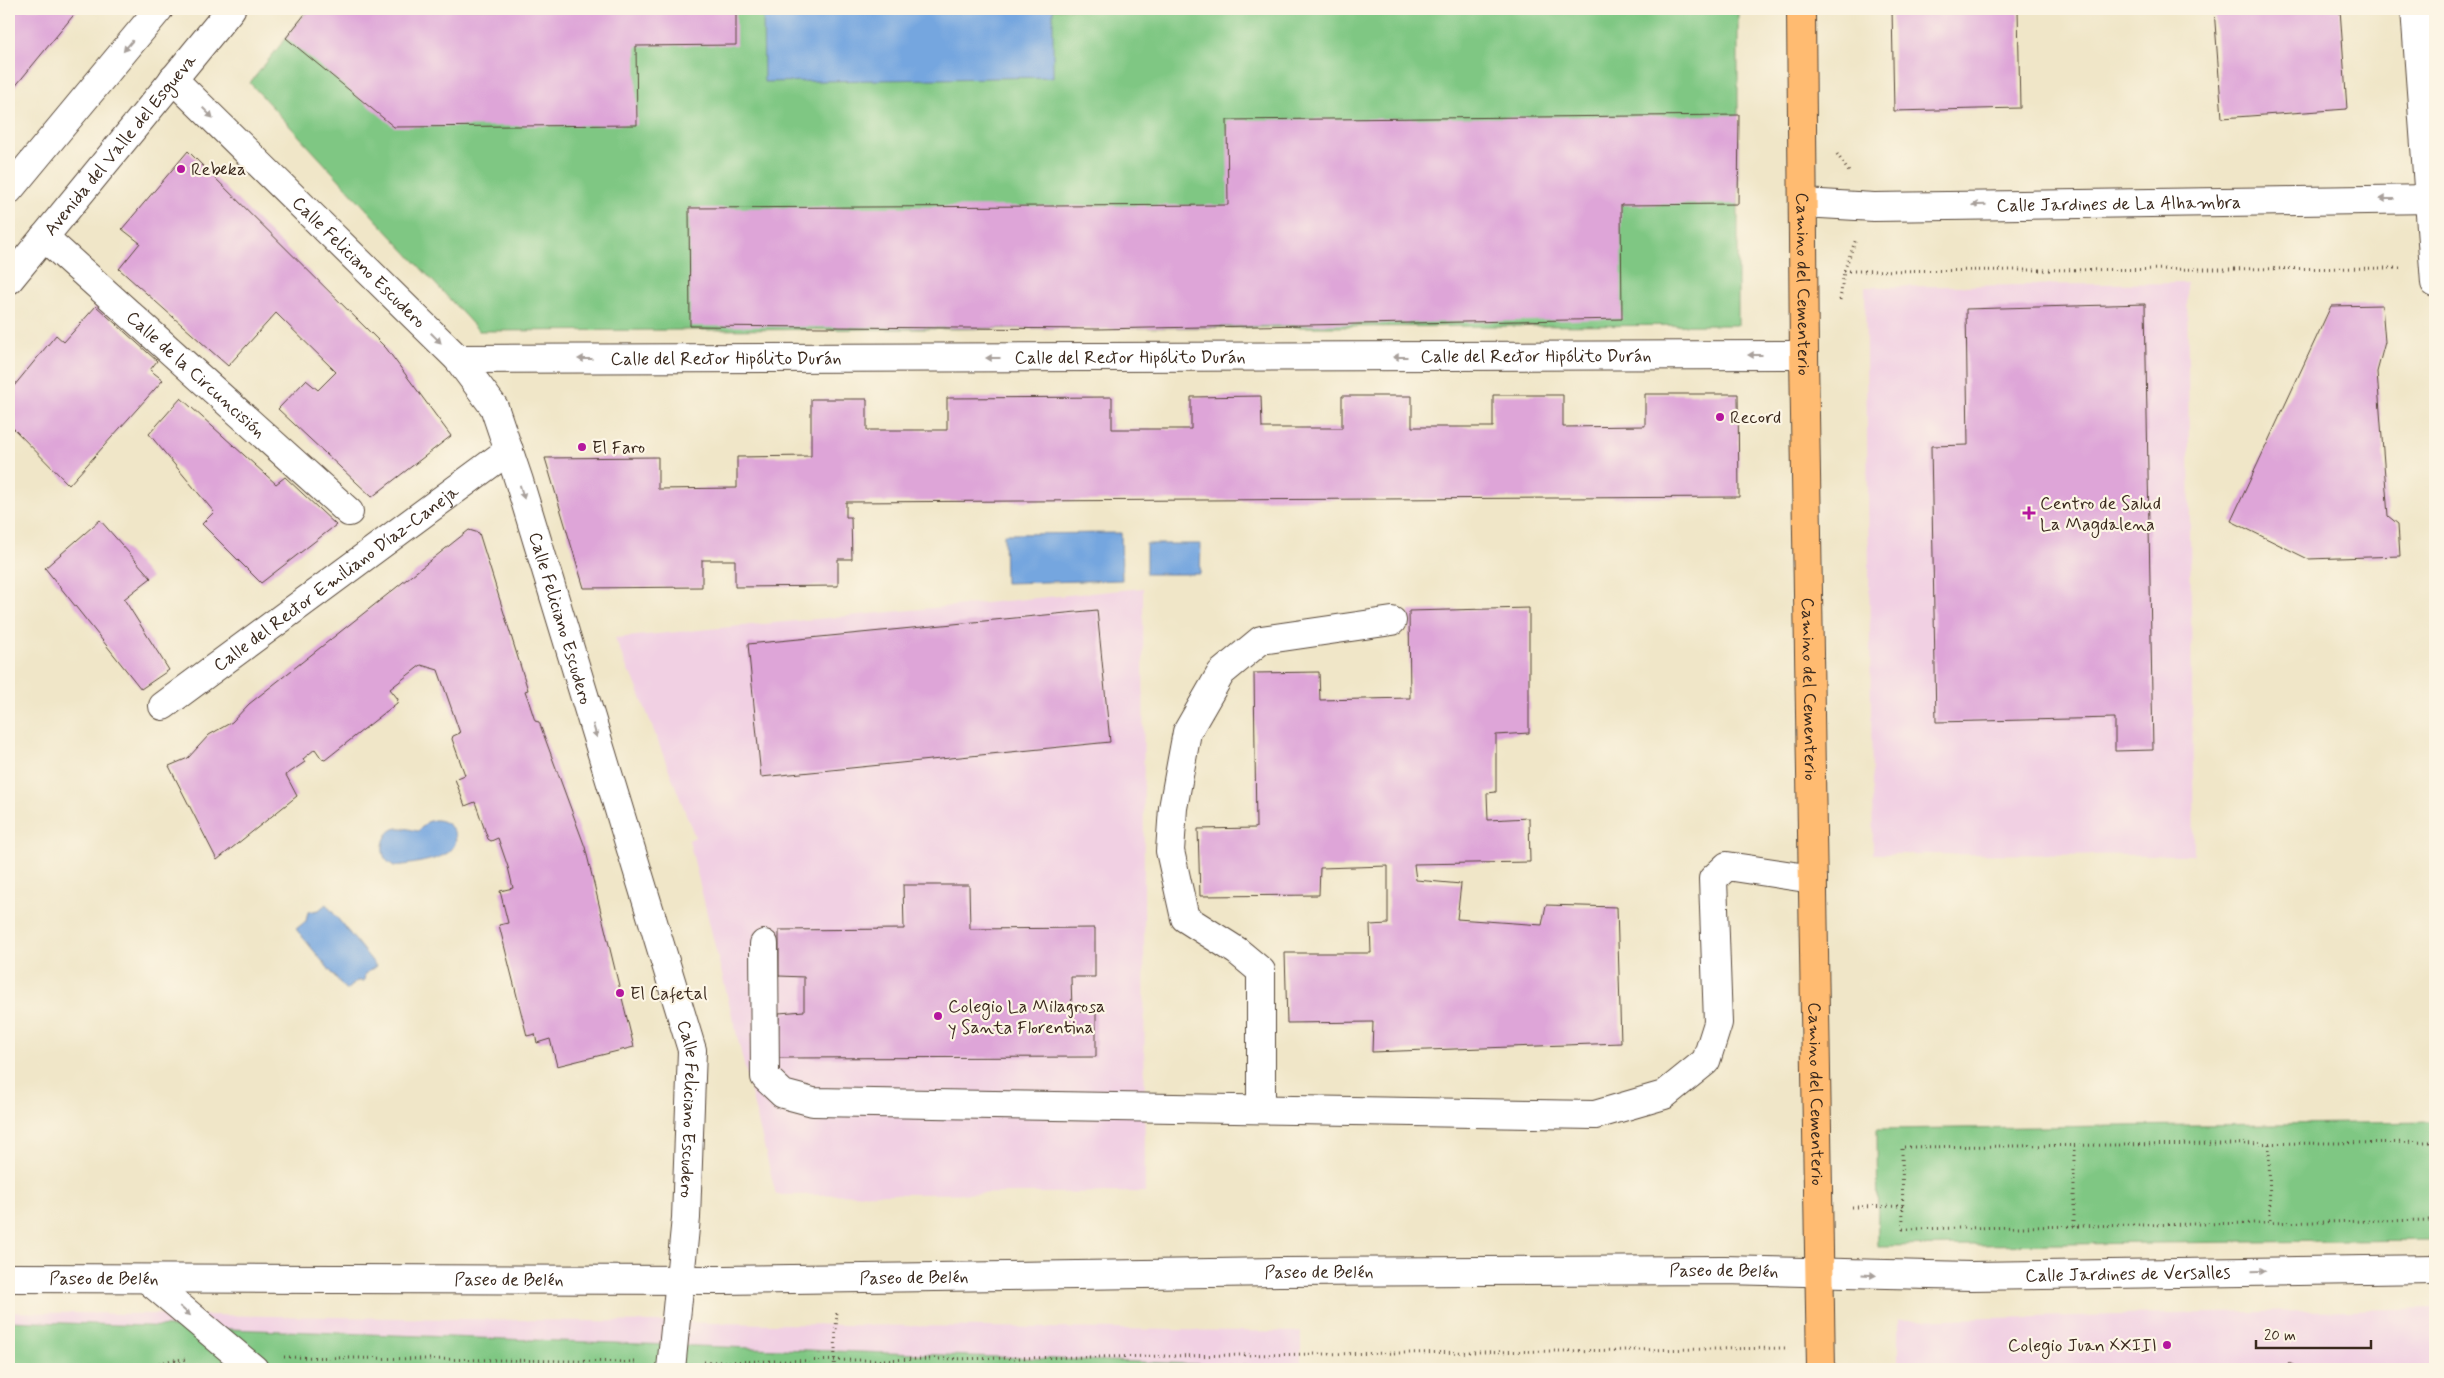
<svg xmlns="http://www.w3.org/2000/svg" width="2444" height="1378" font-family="Mynerve,sans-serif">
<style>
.built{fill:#f1d0e3}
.green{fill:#7fc783;stroke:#5d7850}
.water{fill:#74a6df;stroke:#58687e}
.building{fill:#dea5d8}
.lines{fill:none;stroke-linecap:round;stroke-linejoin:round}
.minor-casing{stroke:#564638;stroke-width:30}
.major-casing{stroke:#564638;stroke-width:30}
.path{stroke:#564638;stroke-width:3;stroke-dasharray:1 4;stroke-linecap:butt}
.minor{stroke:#fff;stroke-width:28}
.major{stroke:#ffbb71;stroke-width:28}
.oneway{fill:#a79f9a}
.poi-dot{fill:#b5179e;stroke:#fcf5e5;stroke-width:2}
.labels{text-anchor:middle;stroke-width:4.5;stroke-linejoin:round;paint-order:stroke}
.street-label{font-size:18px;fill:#3b2a1e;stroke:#fcf5e5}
.poi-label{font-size:18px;fill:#3b2a1e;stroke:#fcf5e5;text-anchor:start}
</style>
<rect width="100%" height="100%" fill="#fcf5e5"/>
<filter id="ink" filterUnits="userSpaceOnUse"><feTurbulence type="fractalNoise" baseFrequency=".02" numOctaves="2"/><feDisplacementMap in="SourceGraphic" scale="10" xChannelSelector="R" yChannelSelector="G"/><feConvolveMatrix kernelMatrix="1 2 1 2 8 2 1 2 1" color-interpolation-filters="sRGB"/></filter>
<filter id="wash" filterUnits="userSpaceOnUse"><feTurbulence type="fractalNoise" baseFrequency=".0096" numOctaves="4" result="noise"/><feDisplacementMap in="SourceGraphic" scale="20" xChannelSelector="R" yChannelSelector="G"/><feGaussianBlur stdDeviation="1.12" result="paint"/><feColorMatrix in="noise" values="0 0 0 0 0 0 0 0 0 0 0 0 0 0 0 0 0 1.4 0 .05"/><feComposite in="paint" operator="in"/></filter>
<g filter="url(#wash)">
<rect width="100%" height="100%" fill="#f0e6c8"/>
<g class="built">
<path d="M2187,283L2194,855L1873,854L1865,287Z"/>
<path d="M1143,588L1145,1192L776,1195L689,840L695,837L633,677L629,673L615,638Z"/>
<path d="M2435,1308V1369H1898V1320Z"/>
<path d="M9,1312L1301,1332V1369H9Z"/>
</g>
<g class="green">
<path d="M309,9H1738V325L479,331L250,83Z"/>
<path d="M2435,1122V1240L1878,1246L1877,1129Z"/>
<path d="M9,1321L1275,1367V1369H9Z"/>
</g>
<g class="water">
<path d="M763,9H1053V77L764,82Z"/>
<path d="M1121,533L1122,580L1005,583L1004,534Z"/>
<path d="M1146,544H1201L1200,574H1146Z"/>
<path d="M434,820C450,819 464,838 450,851C441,860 407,865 394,866C391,864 386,861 385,858C380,849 384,833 394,829C401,826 411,830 418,831L427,822Z"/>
<path d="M326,904L376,966L365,974L364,981H357L346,990L296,929L306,921L308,912L319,910Z"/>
</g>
<g id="blocks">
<g class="building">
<path d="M9,9H74L77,11L9,94Z"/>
<path d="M309,9H736V45L636,46L637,125L394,127L286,38Z"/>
<path d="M1892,9H2018L2020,108L1894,111Z"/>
<path d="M2214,9H2340L2347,109L2222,118Z"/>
<path d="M1739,115L1738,204L1621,205L1622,319L1097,329L690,326L689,208L1228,205L1227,120Z"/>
<path d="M188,151L386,348L451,436L372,497L278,409L306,380L318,390L336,372L276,313L228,366L119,269L140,243L122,229Z"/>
<path d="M2145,304L2153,750L2115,751V718L1936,722L1931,446L1968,445L1966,309Z"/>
<path d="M2382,305L2385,342L2377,372L2388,516L2398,524L2400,556L2308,559L2231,521L2331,306Z"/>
<path d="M96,306L157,361L150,370L163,380L69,485L9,424V392L56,335L64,342Z"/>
<path d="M1645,394H1738L1739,497L846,502V517H851L852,559H838V586L735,587V560H702V587L584,588L545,458L658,457V489L737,488V457L811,456V399H867V430H947V398L1112,397V429H1191V397L1261,396L1262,428H1342V396H1412V427H1493V395H1563V427L1645,426Z"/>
<path d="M181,398L276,484L285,477L336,525L261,583L202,524L214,512L149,434Z"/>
<path d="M100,520L151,578L124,599L169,670L141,689L45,568Z"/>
<path d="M469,530L479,533L528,690L525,691L528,699L535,721L539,722L585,847L634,1047L557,1066L550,1039L537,1043L535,1034L527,1036L499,925L508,923L500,891L513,888L508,867L498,838L491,841L488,839L475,802L465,806L455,779L465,775L452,739L453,736L460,733L438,670L421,665L390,689L398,699L397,703L325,760L322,759L315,749L303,759L305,762L286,775L297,796L217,860L169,766L188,758L209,735L232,722L249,704Z"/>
<path d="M1529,608V733L1496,735V792L1487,793L1488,820L1529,818L1530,862L1414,864L1416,880L1461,884L1457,919L1542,925L1546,905L1617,907L1621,1043L1372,1052L1373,1022L1287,1023L1285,953H1371L1370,925L1388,924V866L1320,868L1319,895L1200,896L1198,829L1256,828L1254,673L1319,672L1320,700L1410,698L1409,611Z"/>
<path d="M1097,610L1110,742L761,777L748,644Z"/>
<path d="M903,885H969L970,929L1095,928V977H1071L1072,1011L1096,1012V1057L778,1058L779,1013L804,1011V977L779,976V930L904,929Z"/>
<path d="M2289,1363L2301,1369H2285Z"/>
</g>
</g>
</g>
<g filter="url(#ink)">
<use href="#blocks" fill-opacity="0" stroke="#564638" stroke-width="1"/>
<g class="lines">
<defs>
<g id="minor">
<path d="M2415,9L2435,283"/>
<path id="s1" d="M173,79L458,359L494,407L519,481L692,1050L686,1218L671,1369"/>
<path d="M9,190L159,9"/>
<path id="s2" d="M1803,203L1874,207L2435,199"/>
<path id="s3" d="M44,237L349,512"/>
<path id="s4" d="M9,280L231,9"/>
<path id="s5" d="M458,359L1804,355"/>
<path id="s6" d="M163,706L509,450"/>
<path d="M764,944L765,1077L783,1094L813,1102L1595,1115L1664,1095L1706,1061L1718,1023L1713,879L1727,866L1813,879"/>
<path d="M1261,1109V971L1237,951L1185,918L1170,851L1173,808L1187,732L1221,673L1261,640L1392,621"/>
<path id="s7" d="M9,1278L724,1280L1280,1272L1724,1270L1971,1276L2435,1269"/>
<path d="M148,1280L254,1369"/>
</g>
<g id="major">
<path id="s8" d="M1801,9L1804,355L1821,1369"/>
</g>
</defs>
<use href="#minor" class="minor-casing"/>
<use href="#major" class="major-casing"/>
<g class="path">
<path d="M1837,154L1849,172"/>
<path d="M1844,271L2401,268"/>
<path d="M1840,300L1844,271L1856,239"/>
<path d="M2435,1142L1902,1147L1903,1229L2435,1220"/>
<path d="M2269,1144L2270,1223"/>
<path d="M1852,1207L1903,1206"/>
<path d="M2074,1226V1146"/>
<path d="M284,1357L638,1362"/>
<path d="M175,1361L198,1369"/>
<path d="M704,1362L1788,1348"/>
<path d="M9,1367L21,1369"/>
<path d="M135,1369L172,1360L188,1359"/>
<path d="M834,1369L837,1311"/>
</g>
<use href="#minor" class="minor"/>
<use href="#major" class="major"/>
</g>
<defs><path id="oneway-solid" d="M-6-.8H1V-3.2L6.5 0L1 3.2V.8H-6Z" transform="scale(1.25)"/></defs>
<g class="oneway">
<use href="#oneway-solid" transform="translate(128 46) rotate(130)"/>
<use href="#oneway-solid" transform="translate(208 113) rotate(45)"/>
<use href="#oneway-solid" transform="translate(2387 199) rotate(180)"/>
<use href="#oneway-solid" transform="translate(1979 205) rotate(179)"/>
<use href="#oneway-solid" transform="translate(436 338) rotate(45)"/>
<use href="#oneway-solid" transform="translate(1755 355) rotate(180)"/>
<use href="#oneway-solid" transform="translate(1400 357) rotate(180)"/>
<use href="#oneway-solid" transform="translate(993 358) rotate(180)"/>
<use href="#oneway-solid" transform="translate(585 359) rotate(180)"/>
<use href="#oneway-solid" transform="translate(522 492) rotate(73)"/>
<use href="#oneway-solid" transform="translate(595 731) rotate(73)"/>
<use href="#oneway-solid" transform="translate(2259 1271) rotate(-1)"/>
<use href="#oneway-solid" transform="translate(1869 1275) rotate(4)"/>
<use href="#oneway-solid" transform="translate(185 1311) rotate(41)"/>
</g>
</g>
<g class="poi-dot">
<circle cx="181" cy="169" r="5"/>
<circle cx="1720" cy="417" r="5"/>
<circle cx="582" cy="447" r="5"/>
<path d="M2026.5 505.5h5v5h5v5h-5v5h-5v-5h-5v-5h5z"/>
<circle cx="620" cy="993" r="5"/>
<circle cx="938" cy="1016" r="5"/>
<circle cx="2167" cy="1345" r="5"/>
</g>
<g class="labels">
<g class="street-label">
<text dy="6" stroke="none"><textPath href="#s4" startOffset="175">Avenida del Valle del Esgueva</textPath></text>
<text dy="6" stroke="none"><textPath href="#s2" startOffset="316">Calle Jardines de La Alhambra</textPath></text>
<text dy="6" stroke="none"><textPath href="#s1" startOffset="261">Calle Feliciano Escudero</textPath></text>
<text dy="6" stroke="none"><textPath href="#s8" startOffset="275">Camino del Cementerio</textPath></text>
<text dy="6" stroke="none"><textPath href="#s5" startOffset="1078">Calle del Rector Hipólito Durán</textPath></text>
<text dy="6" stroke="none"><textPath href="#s5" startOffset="672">Calle del Rector Hipólito Durán</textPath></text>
<text dy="6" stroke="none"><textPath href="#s5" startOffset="268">Calle del Rector Hipólito Durán</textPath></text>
<text dy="6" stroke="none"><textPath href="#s3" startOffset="205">Calle de la Circuncisión</textPath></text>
<text dy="6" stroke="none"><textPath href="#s6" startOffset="215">Calle del Rector Emiliano Díaz-Caneja</textPath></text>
<text dy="6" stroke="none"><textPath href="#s1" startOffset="681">Calle Feliciano Escudero</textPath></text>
<text dy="6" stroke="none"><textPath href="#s8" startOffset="680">Camino del Cementerio</textPath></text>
<text dy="6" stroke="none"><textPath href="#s8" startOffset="1085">Camino del Cementerio</textPath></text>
<text dy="6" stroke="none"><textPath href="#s1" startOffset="1191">Calle Feliciano Escudero</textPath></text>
<text dy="6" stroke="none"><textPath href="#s7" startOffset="1715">Paseo de Belén</textPath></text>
<text dy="6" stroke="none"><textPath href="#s7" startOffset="1310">Paseo de Belén</textPath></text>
<text dy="6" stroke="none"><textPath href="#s7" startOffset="2119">Calle Jardines de Versalles</textPath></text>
<text dy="6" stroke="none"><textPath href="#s7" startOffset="905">Paseo de Belén</textPath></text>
<text dy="6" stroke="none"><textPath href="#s7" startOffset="95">Paseo de Belén</textPath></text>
<text dy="6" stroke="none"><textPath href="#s7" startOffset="500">Paseo de Belén</textPath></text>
</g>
<g class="poi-label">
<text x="191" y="175">Rebeka</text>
<text x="1730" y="423">Record</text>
<text x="592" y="453">El Faro</text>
<text x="2040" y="509">Centro de Salud<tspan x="2040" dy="21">La Magdalena</tspan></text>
<text x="630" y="999">El Cafetal</text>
<text x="948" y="1012">Colegio La Milagrosa<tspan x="948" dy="21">y Santa Florentina</tspan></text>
<text x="2157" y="1351" text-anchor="end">Colegio Juan XXIII</text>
</g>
</g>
<rect width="2444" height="1378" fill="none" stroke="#fcf5e5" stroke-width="30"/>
<path d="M2256 1340v8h115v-8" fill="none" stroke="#3b2a1e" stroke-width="2.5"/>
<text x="2264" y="1340" font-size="15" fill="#3b2a1e" stroke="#fcf5e5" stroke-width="4" paint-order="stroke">20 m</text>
</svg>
